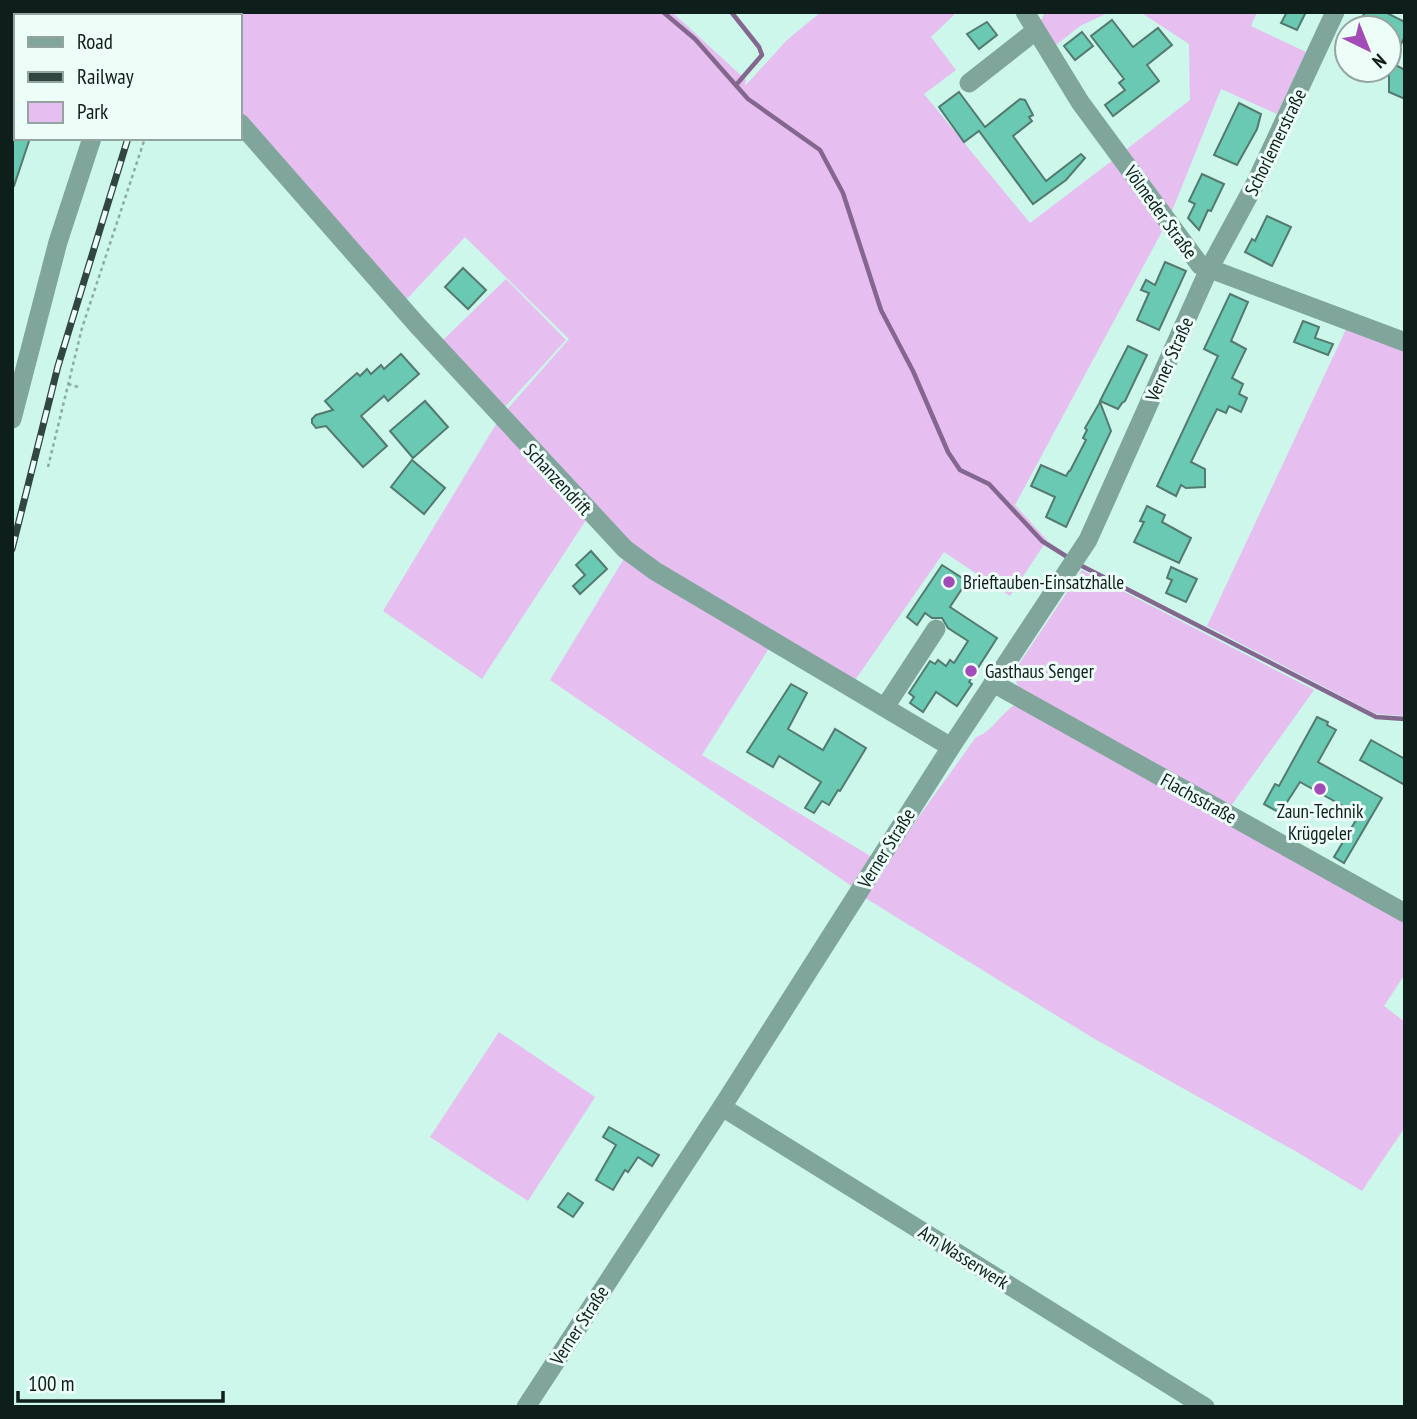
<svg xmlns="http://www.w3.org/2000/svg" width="1417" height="1419" font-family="'PT Sans Narrow',sans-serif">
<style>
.green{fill:#e6beef}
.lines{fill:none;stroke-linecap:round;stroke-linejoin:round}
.stream{stroke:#84678e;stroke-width:4.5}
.building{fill:#69c9b2;stroke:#547a70;stroke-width:2}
.path{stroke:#8baca3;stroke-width:2.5;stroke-dasharray:3.5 3.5;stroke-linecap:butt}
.minor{stroke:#80a69b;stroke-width:19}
.rail-casing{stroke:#314640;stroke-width:7}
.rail{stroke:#edfef9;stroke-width:4.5;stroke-dasharray:13;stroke-linecap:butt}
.poi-dot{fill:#a34bb7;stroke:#edfef9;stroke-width:2.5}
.labels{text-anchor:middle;stroke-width:6;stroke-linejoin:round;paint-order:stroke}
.street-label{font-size:19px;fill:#0e1e1a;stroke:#edfef9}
.poi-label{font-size:19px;fill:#0e1e1a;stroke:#edfef9;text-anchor:start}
</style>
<rect width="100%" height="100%" fill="#cdf7eb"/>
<g class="green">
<path d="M186,12H672L746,80L745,86L787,40L821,12H957L931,37L956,70L924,94L1030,223L1117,157L1166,224L1015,505L1047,540L1010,596L944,552L853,683L657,569L504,413L569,339L465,237L403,303L240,118V16H185Z"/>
<path d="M1045,12H1110L1080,26L1051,49L1038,27Z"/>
<path d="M1140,12H1257L1251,26L1306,52L1277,114L1221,89L1170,216L1123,152L1190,100L1189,44Z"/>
<path d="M506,279L566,340L502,410L439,344Z"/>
<path d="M1348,325L1405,348V716L1376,714L1207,626Z"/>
<path d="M498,421L586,520L482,679L383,611Z"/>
<path d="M625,557L771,645L702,755L872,857L853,887L550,680Z"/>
<path d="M1082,570L1314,690L1228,810L1021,694L1013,673Z"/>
<path d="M1016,704L1405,919V974L1384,1006L1405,1022V1127L1362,1191L1297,1152L1093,1038L862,896L976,737C991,733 1002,712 1016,704Z"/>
<path d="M499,1032L595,1097L528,1201L430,1137Z"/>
</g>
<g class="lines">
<g class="stream">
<path d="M663,12L695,39L748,99L820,150L843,193L881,310L913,371L948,452L960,470L989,484L1042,541L1069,558"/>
<path d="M732,13L759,47L762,55L736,85"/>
<path d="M1080,565L1376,717L1405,719"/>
</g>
</g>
<g class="building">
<path d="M1287,12H1306L1297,30L1281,23Z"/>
<path d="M1365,12H1385L1405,22V36L1392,63L1405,70V99L1389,92V28H1357Z"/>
<path d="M1112,20L1133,47L1158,28L1172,45L1147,65L1159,81L1113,116L1105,105L1125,90L1119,83L1124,79L1091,36Z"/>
<path d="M987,22L997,35L979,49L967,34Z"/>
<path d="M1082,32L1093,46L1075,60L1064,46Z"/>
<path d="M959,92L985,127L1020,99L1025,100L1033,115L1029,117L1032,121L1013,136L1046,181L1081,154L1085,158L1066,180L1033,204L979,131L964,142L939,107Z"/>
<path d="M1239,103L1261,114L1257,129L1237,165L1214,155Z"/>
<path d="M12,138H30L14,186H12Z"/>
<path d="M1202,174L1224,184L1211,211L1208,210L1199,230L1188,218L1195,204L1189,201Z"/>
<path d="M1267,216L1291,227L1272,266L1245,252L1252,239L1255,241Z"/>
<path d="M1165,262L1186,271L1159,330L1137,320L1149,293L1141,290L1146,280L1155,285Z"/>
<path d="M463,268L486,290L468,309L445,287Z"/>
<path d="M1230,294L1248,302L1231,341L1246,349L1232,378L1243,384L1239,394L1247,398L1241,412L1229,406L1226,413L1217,409L1208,427L1191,462L1205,469V487L1186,488L1181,485L1176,496L1157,486L1218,356L1204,349Z"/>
<path d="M1303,321L1319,327L1315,338L1333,344L1328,355L1294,342Z"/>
<path d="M1128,346L1147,355L1125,401L1122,403L1118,409L1100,401Z"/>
<path d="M401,354L419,374L388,401L384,396L361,416L387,446L363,467L326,426L316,428L312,423V419L316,415L333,410L325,401L357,373L360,376L367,369L371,374L381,365L384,369Z"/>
<path d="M425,401L448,427L413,458L390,431Z"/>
<path d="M1100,402L1111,431L1066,527L1046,517L1055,497L1031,486L1041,465L1066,476L1069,471H1070L1086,440L1083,438L1087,430L1085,428Z"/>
<path d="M412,460L445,488L424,514L391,487Z"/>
<path d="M1147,506L1165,515L1162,522L1191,538L1179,563L1134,542L1144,522L1140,521Z"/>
<path d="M591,551L607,569L580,594L573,586L585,575L576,565Z"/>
<path d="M942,565L967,581L950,607L997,638L969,682L972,684L957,706L936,692L923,712L910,703L914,697L909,693L930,661L935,664L938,660L946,666L950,660L954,663L968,641L948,628L942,618H932L925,613L917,625L907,617Z"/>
<path d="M1171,567L1197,579L1186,602L1166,593L1172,580L1167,578Z"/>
<path d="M791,684L807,693L788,729L823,750L835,729L866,748L840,791L838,790L829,805L822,801L814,813L805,808L821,782L779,756L773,767L747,752Z"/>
<path d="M1317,717L1328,722L1327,725L1336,730L1318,762L1382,798L1344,863L1334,857L1359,815L1300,782L1280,813L1264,804L1275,784L1279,786Z"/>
<path d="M1371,740L1405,759V785L1360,760Z"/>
<path d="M609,1127L659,1155L652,1166L638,1157L628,1172L625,1170L613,1190L596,1180L616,1145L603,1137Z"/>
<path d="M568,1193L583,1203L573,1217L558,1207Z"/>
</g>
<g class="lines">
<g class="path">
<path d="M68,384L78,387"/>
<path d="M48,467L82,328L145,138"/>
</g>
<g class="minor">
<path d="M123,12L127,16"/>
<path d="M1025,12L1080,102L1200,265L1405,342"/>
<path d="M969,83L1034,32"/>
<path d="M240,123L418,326L625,549L655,571L951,747"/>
<path d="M12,419L58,242L92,138"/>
<path d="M993,683L1405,913"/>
<path d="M885,707L936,629"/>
<path d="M722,1107L1205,1407"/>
<path d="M526,1407L722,1107L951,747L1088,540L1209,269L1255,184L1335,12"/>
</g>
<defs>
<g id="rail">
<path d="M174,16L176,12"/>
<path d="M12,549L58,366L128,138"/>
</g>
</defs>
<use href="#rail" class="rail-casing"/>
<use href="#rail" class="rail"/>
</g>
<g class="poi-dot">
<circle cx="949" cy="582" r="7"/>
<circle cx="971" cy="671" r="7"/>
<circle cx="1320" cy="789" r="7"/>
</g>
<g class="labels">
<g class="street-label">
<text transform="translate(1275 142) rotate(-64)" y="7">Schorlemerstraße</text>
<text transform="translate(1161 212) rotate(54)" y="7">Völmeder Straße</text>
<text transform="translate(1169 359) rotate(-66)" y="7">Verner Straße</text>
<text transform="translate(558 479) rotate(47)" y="7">Schanzendrift</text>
<text transform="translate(1199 798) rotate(29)" y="7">Flachsstraße</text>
<text transform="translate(886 848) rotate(-58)" y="7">Verner Straße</text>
<text transform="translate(964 1257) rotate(32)" y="7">Am Wasserwerk</text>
<text transform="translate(579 1325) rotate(-57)" y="7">Verner Straße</text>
</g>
<g class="poi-label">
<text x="963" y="589">Brieftauben-Einsatzhalle</text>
<text x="985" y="678">Gasthaus Senger</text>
<text x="1320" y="818" text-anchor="middle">Zaun-Technik<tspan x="1320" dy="22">Krüggeler</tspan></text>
</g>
</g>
<rect width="1417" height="1419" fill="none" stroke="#0e1e1a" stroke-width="28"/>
<rect x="14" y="14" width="228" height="126" fill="#edfef9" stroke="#94a4a0" stroke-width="2"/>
<rect x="28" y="37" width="35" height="10" fill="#80a69b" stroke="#94a4a0" stroke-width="2"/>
<text x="77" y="49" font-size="21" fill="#0e1e1a">Road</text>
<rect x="28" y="72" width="35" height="10" fill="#314640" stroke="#94a4a0" stroke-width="2"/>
<text x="77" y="84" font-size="21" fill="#0e1e1a">Railway</text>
<rect x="28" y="102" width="35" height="21" fill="#e6beef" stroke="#94a4a0" stroke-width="2"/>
<text x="77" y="119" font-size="21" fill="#0e1e1a">Park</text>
<g transform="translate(1368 49) rotate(137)"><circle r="33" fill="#edfef9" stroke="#94a4a0" stroke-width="2"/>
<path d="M0-5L12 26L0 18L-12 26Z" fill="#a34bb7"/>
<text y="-10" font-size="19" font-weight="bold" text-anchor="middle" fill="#0e1e1a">N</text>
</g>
<path d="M18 1391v10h205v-10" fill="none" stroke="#0e1e1a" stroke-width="3.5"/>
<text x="28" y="1391" font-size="21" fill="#0e1e1a" stroke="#edfef9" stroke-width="5" paint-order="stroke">100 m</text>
</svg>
